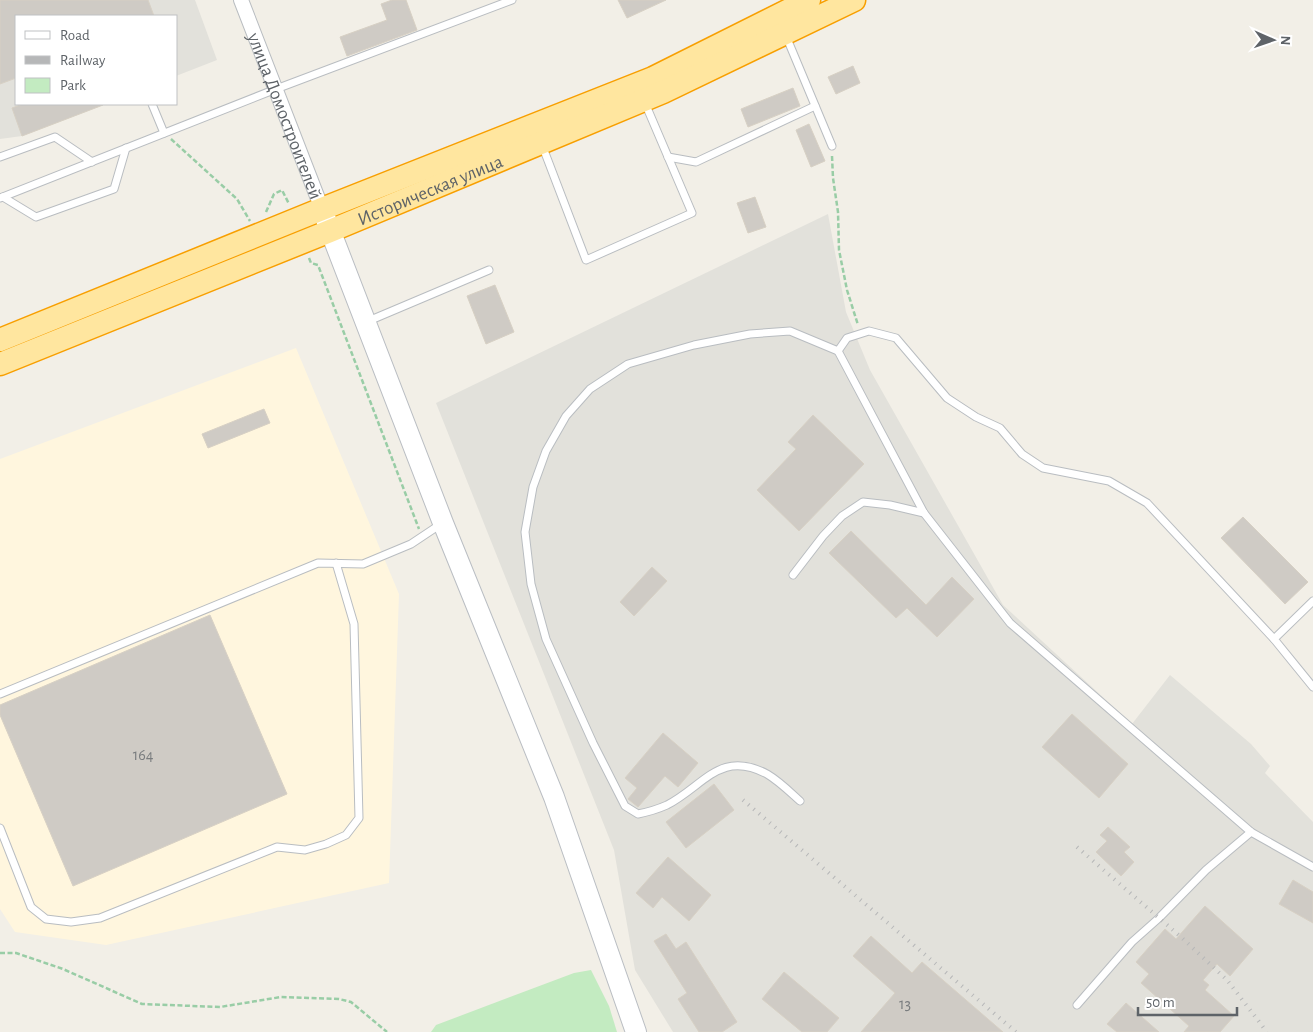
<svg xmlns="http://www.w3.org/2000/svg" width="1313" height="1032" font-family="'Alegreya Sans',sans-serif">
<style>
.commercial{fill:#fff6de}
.industrial{fill:#e2e1db}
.green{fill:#c3ebc1}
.building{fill:#cfcbc5;stroke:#d7d0c4}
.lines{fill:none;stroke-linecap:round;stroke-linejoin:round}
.service-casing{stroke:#b9bdc1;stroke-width:9}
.minor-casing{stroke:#b9bdc1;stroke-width:16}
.secondary-casing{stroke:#babec3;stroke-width:22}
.trunk-casing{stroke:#f89f00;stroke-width:25}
.path{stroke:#99cda6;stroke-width:2.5;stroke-dasharray:5 2.5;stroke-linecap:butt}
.service{stroke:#fff;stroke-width:7}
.minor{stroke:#fff;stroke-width:14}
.secondary{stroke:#fff;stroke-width:20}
.trunk{stroke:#ffe69f;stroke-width:22}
.rail{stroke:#b6b7b8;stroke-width:4;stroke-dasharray:1 6;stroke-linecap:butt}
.labels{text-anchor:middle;stroke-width:4;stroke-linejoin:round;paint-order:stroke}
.number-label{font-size:16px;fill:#7a7d7f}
.street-label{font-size:19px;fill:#5e6368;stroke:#fff}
</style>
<rect width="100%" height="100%" fill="#f2efe7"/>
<path class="commercial" d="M296,348L399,594L389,883L106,945L15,932L0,909V459Z"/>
<g class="industrial">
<path d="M0,0H195L217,60L176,76V16H16V104H106L22,136L0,139Z"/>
<path d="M828,214L846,312L870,370L1003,605L1132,724L1170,675L1251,744L1270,766L1265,773L1313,822V1032H673L635,970L614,850L436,403Z"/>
</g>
<path class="green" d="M591,970L609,1006L617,1032H431L436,1025L574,973Z"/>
<g class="building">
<path d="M0,0H148L154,16H16V78L0,84Z"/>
<path d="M392,0H406L417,30L347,56L340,37L387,20L381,4Z"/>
<path d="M618,0H666L627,18Z"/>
<path d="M853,66L860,83L836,94L828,77Z"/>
<path d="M793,88L800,106L748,127L741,109Z"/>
<path d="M23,104H103V105L22,136L12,108Z"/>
<path d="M809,124L825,161L811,167L796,130Z"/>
<path d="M755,197L766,227L748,233L737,203Z"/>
<path d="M495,285L514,332L486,344L467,296Z"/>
<path d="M264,409L270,423L208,448L202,434Z"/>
<path d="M813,415L864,464L799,531L757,490L796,449L788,442Z"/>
<path d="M1243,517L1308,582L1285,604L1221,538Z"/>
<path d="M851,531L926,605L952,577L974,599L937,637L907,608L896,618L829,553Z"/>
<path d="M652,567L667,581L634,616L620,602Z"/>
<path d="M210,615L287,794L73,886L0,715V705Z"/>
<path d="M1072,714L1128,764L1099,798L1042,747Z"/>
<path d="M663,733L698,763L678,787L665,776L638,807L628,799L637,788L625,778Z"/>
<path d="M714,784L734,810L686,848L666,822Z"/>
<path d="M1108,827L1130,847L1124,852L1134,862L1121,876L1096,852L1107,841L1100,835Z"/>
<path d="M668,857L711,895L689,921L662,897L653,908L636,893Z"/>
<path d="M1293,880L1313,892V923L1279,904Z"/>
<path d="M1205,906L1253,949L1230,976L1217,964L1203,980L1209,985L1205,990L1234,1016L1220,1032H1184L1189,1026L1141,983L1149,974L1136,962L1165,929L1176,939Z"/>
<path d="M666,934L676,949L686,942L737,1022L722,1032H699L678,999L687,993L654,941Z"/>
<path d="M871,936L912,973L922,962L1003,1032H861L895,993L853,956Z"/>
<path d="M784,972L839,1018L827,1032H802L762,999Z"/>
<path d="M1126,1003L1159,1032H1117L1107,1024Z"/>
</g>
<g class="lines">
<defs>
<g id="service">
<path d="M786,36L832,146"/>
<path d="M152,104L164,133"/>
<path d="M542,145L586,260L692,213L645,103"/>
<path d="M0,157L55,137L92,162"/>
<path d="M668,157L696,162L815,106"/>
<path d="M3,197L36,217L114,189L126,148"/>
<path d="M0,198L276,89L512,0"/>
<path d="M366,322L489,270"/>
<path d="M838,351L847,338L869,331L896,338L947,398L976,417L1000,428L1022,454L1043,468L1109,481L1147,503L1274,639"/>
<path d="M793,575L823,536L842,516L863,502L890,505L924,513"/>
<path d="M1313,601L1274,639L1313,687"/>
<path d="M0,694L318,563L363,564L411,544L441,524"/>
<path d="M800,801C790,792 779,781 767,774C720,749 704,786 667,805C658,809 648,812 638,814L625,806L593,743L546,639L531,584L525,532L533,487L546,451L566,416L590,389L628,364L694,345L750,334L790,331L838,351L924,513L1010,623L1251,832L1313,867"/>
<path d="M0,828L31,907L46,919L71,922L100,918L277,847L305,850L326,844L346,835L359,818L354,624L336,563"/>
<path d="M1077,1005L1132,942L1159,918L1206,870L1251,832"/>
</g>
<g id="minor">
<path id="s1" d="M241,0L322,209"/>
</g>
<path id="secondary" d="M325,217L443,523L554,797L636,1032"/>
<g id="trunk">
<path d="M0,340L322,209L653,78L809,0"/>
<path id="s2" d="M0,364L330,231L663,92L854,0"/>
</g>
</defs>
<use href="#service" class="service-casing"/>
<use href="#minor" class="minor-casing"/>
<use href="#secondary" class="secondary-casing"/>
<use href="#trunk" class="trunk-casing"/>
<g class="path">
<path d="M171,139L237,199L250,221"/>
<path d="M832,156L833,178L838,212L839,250L847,290L858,325"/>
<path d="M266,212L274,194L282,190L289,204"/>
<path d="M309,258L311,263L318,265L419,529"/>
<path d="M0,953H16L63,969L142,1004L220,1007L281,997L339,999L351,1002L387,1032"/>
</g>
<use href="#service" class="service"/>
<use href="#minor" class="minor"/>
<use href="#secondary" class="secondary"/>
<use href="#trunk" class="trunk"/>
<g class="rail">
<path d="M743,800L1016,1032"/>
<path d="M1077,847L1181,937L1227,980L1267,1032"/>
</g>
</g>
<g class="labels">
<g class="number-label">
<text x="143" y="760">164</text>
<text x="905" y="1009">13</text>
</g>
<g class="street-label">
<text dy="7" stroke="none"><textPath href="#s1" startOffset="124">улица Домостроителей</textPath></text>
<text dy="7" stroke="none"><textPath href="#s2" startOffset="464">Историческая улица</textPath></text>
</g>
</g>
<rect x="15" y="15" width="162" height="90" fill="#ffffff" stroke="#bfc1c3"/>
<rect x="25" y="31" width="25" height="8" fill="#ffffff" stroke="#bfc1c3"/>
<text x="60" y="40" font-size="15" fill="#5e6368">Road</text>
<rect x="25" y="56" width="25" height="8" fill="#b6b7b8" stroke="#bfc1c3"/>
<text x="60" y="65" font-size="15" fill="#5e6368">Railway</text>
<rect x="25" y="78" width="25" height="15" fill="#c3ebc1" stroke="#bfc1c3"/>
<text x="60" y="90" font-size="15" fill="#5e6368">Park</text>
<g transform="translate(1273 40) rotate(92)" stroke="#ffffff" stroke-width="4" paint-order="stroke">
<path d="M0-4L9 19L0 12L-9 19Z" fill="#5e6368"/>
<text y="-8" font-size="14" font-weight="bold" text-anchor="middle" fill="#5e6368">N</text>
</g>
<path d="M1138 1007v8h99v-8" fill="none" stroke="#5e6368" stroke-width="2.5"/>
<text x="1146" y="1007" font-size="15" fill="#5e6368" stroke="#ffffff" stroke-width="4" paint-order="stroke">50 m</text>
</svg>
